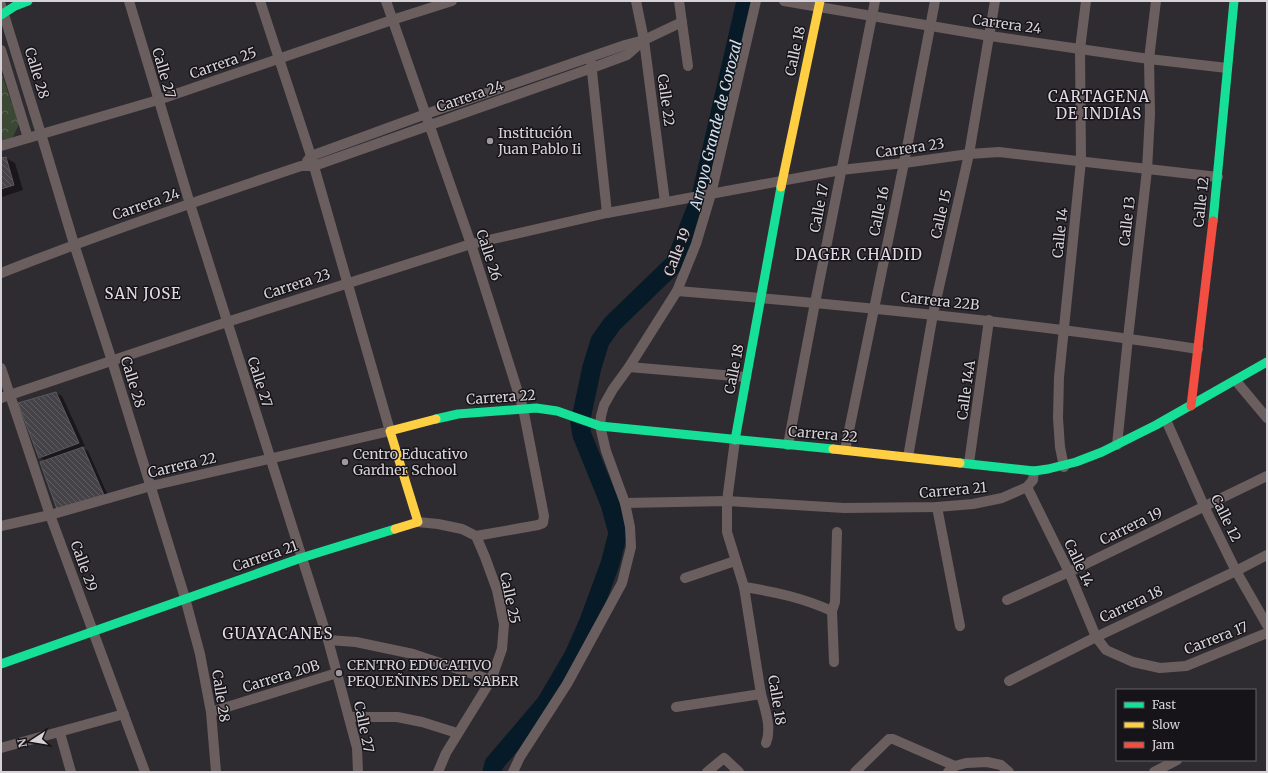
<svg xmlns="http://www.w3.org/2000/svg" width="1268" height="773" font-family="Merriweather,serif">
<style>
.park{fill:url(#park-crowns)}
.shadow{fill:#0007}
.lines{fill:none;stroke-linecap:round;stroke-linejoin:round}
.river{stroke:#061b27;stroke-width:19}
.building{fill:url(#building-back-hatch);stroke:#5b595d}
.street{stroke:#6b5e5f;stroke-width:10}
.fast{stroke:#16e098;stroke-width:9}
.slow{stroke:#ffcf43;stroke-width:9}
.jam{stroke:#f24e42;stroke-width:9}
.poi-dot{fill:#9c989e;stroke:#161418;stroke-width:1.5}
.labels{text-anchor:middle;stroke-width:3;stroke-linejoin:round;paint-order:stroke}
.street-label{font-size:14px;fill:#d6d2d8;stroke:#161418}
.poi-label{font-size:14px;fill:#d6d2d8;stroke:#161418;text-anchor:start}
.neighbourhood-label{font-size:15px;letter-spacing:1px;fill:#e2dbe7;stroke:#161418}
.water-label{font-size:15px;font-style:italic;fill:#c9e5f7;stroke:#161418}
</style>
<defs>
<pattern id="park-crowns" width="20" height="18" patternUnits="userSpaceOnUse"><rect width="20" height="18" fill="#3b4934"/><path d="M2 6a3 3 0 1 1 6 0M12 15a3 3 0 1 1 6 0" fill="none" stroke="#576251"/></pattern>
<pattern id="building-back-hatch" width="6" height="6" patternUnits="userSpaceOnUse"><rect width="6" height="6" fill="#464348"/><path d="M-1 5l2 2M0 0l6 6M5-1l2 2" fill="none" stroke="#605d62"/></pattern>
</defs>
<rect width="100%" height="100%" fill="#2f2c31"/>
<path class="park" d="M1,72L19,124L12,139L1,142Z"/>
<g class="shadow">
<path d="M6,158L15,163L23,190L2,197L1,159Z"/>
<path d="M56,393L62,396L85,446L81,447L88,451L109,498L39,457Z"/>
</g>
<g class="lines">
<path class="river" d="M492,772L494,764L546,703L574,655L589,621L610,564L618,533L610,504L582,435L580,423L592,367L600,341L612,324L675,263L701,196L746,1"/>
</g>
<g class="building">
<path d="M6,157L14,185L1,189V158Z"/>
<path d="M56,392L79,443L39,458L18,403Z"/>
<path d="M83,447L104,495L57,509L40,462Z"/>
</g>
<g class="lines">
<g class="street">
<path d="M129,1L190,204L328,640L357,748L358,772"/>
<path d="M386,1L471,244L523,408L544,516L543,523L538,525L476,536L462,529L438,524L418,522"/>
<path d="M636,1L644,40L665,202"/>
<path d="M679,1L688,66"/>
<path d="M784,1L990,36L1149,59L1227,68"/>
<path d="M1,5L41,134L74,244L112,361L185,598L200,654L211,712L216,772"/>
<path d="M1,50L28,138"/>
<path d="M591,62L607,213"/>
<path d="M1,146L158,100L392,20L452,1"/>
<path d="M307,161L311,156L426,114L625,45L644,40L682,22"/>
<path d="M1,273C100,234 200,200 301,166H314L592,68L627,55L644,40"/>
<path d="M677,291C851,305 1025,322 1198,349"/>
<path d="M629,367L746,377"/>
<path d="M1,368L50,515L145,772"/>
<path d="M1236,381L1267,418"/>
<path d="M1,398L227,322L471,244L607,213L841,170L904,163L969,154L999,152L1218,177"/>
<path d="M1166,420L1204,506L1236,571L1267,625"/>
<path d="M735,440L727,501V532L744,587L761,694C765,709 772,728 766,743"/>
<path d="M788,445L815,303L875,1"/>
<path d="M1117,445L1128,338L1147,170L1150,114L1149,59L1156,1"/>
<path d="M845,450L904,163L935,1"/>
<path d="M908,457L933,314L969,154L995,1"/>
<path d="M969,463L989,320"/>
<path d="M1064,467L1060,447L1058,418L1059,377L1081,161L1080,49L1086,1"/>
<path d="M1027,487L1069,572L1096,637L1106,650L1133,662L1160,668L1186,666L1267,633"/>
<path d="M625,503L727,501L844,508L937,507L973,504L1002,498L1027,487L1033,480L1034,471"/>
<path d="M937,507L960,626"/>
<path d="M1,526L50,515L151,486L390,431L311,156L260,1"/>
<path d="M685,578L735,561"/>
<path d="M744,587C776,592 803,598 832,611"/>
<path d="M1007,600L1069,572L1267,476"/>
<path d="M328,640L356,642L413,654L491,680"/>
<path d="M834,662L832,611L835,602L837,532"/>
<path d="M1009,681L1096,637L1236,571L1267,555"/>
<path d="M676,707L761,694"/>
<path d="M211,712L337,673"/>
<path d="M349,717H397L422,722L457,733"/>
<path d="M60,733L71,772"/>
<path d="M1,748L124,714"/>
<path d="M438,772L446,753L491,680L502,649L504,624L497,590L485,557L476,536"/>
<path d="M513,772L520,757L567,684L622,583L631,547L630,527L625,503L606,451L600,426L601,416L604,405L613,389L629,367L677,291L696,244L711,194L756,1"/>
<path d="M707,772L724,758L739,772"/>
<path d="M855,772L889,739H893L955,766"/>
<path d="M948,772L955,766L966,763L987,762L1001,765L1009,772"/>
<path d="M1154,772L1177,760"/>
</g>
<g class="fast">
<path d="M1,15L15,6L28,1"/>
<path d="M1213,221L1234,1"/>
<path d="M436,419L458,414L536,408L557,411L600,426L833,449"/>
<path d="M735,440L781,187"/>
<path d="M960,463L1034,471L1048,469L1076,462L1102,452L1156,425L1267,362"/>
<path d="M1,664L301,558L395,529"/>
</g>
<g class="slow">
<path d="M781,187L820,1"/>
<path d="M833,449L960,463"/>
<path d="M395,529L418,522L390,431L436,419"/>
</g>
<path class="jam" d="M1191,406L1213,221"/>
</g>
<g class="poi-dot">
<circle cx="490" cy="141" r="4"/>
<circle cx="345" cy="462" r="4"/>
<circle cx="339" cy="673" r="4"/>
</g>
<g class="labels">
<g class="street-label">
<text transform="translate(1007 24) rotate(8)" y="5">Carrera 24</text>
<text transform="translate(795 51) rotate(-78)" y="5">Calle 18</text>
<text transform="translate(223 63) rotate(-19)" y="5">Carrera 25</text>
<text transform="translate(37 73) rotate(73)" y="5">Calle 28</text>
<text transform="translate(164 73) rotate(74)" y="5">Calle 27</text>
<text transform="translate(470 96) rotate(-19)" y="5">Carrera 24</text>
<text transform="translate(666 100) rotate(82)" y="5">Calle 22</text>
<text transform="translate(910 148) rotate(-8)" y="5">Carrera 23</text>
<text transform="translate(1201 202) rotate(-84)" y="5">Calle 12</text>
<text transform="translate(146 204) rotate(-19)" y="5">Carrera 24</text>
<text transform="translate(819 208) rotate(-79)" y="5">Calle 17</text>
<text transform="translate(879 211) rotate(-78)" y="5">Calle 16</text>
<text transform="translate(941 214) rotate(-77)" y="5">Calle 15</text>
<text transform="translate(1127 221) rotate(-83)" y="5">Calle 13</text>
<text transform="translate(1060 233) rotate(-84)" y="5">Calle 14</text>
<text transform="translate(677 252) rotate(-69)" y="5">Calle 19</text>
<text transform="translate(489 255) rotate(72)" y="5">Calle 26</text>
<text transform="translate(297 284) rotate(-18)" y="5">Carrera 23</text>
<text transform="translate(940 301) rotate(6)" y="5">Carrera 22B</text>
<text transform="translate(734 369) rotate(-79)" y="5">Calle 18</text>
<text transform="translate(133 382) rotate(73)" y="5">Calle 28</text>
<text transform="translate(260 382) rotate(72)" y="5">Calle 27</text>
<text transform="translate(966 390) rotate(-82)" y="5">Calle 14A</text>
<text transform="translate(501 397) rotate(-4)" y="5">Carrera 22</text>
<text transform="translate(823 434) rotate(5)" y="5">Carrera 22</text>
<text transform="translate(182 465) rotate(-13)" y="5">Carrera 22</text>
<text transform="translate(953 490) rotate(-5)" y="5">Carrera 21</text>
<text transform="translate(1226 518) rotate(64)" y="5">Calle 12</text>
<text transform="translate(1131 526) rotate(-26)" y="5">Carrera 19</text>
<text transform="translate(265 556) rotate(-19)" y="5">Carrera 21</text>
<text transform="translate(1079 563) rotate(65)" y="5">Calle 14</text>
<text transform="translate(84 566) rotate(70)" y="5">Calle 29</text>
<text transform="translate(510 598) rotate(78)" y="5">Calle 25</text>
<text transform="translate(1131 604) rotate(-25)" y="5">Carrera 18</text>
<text transform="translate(1216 638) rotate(-21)" y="5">Carrera 17</text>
<text transform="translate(281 676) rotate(-17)" y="5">Carrera 20B</text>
<text transform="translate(221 696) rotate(81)" y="5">Calle 28</text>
<text transform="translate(777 700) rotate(81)" y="5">Calle 18</text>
<text transform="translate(364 727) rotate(78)" y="5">Calle 27</text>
</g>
<g class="poi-label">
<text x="498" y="138">Institución<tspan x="498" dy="16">Juan Pablo Ii</tspan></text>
<text x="353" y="459">Centro Educativo<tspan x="353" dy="16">Gardner School</tspan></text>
<text x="347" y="670">CENTRO EDUCATIVO<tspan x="347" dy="16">PEQUEÑINES DEL SABER</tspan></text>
</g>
<g class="neighbourhood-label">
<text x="1099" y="102">CARTAGENA<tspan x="1099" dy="17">DE INDIAS</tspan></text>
<text x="859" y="260">DAGER CHADID</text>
<text x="143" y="299">SAN JOSE</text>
<text x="278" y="639">GUAYACANES</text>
</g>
<g class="water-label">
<text transform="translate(716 125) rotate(-76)" y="5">Arroyo Grande de Corozal</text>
</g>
</g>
<rect width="1268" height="773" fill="none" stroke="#d6d2d8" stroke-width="4"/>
<rect x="1116" y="689" width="140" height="72" fill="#161418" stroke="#636065"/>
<rect x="1124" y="702" width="20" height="6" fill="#16e098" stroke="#636065"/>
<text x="1152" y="709" font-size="12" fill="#d6d2d8">Fast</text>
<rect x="1124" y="722" width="20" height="6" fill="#ffcf43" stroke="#636065"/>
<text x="1152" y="729" font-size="12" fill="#d6d2d8">Slow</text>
<rect x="1124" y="742" width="20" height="6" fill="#f24e42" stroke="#636065"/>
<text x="1152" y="749" font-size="12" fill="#d6d2d8">Jam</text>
<g transform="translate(32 741) rotate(258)" stroke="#161418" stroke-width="3" paint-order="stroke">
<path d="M0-3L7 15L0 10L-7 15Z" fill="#d6d2d8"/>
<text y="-6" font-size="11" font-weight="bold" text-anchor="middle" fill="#d6d2d8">N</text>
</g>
</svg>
